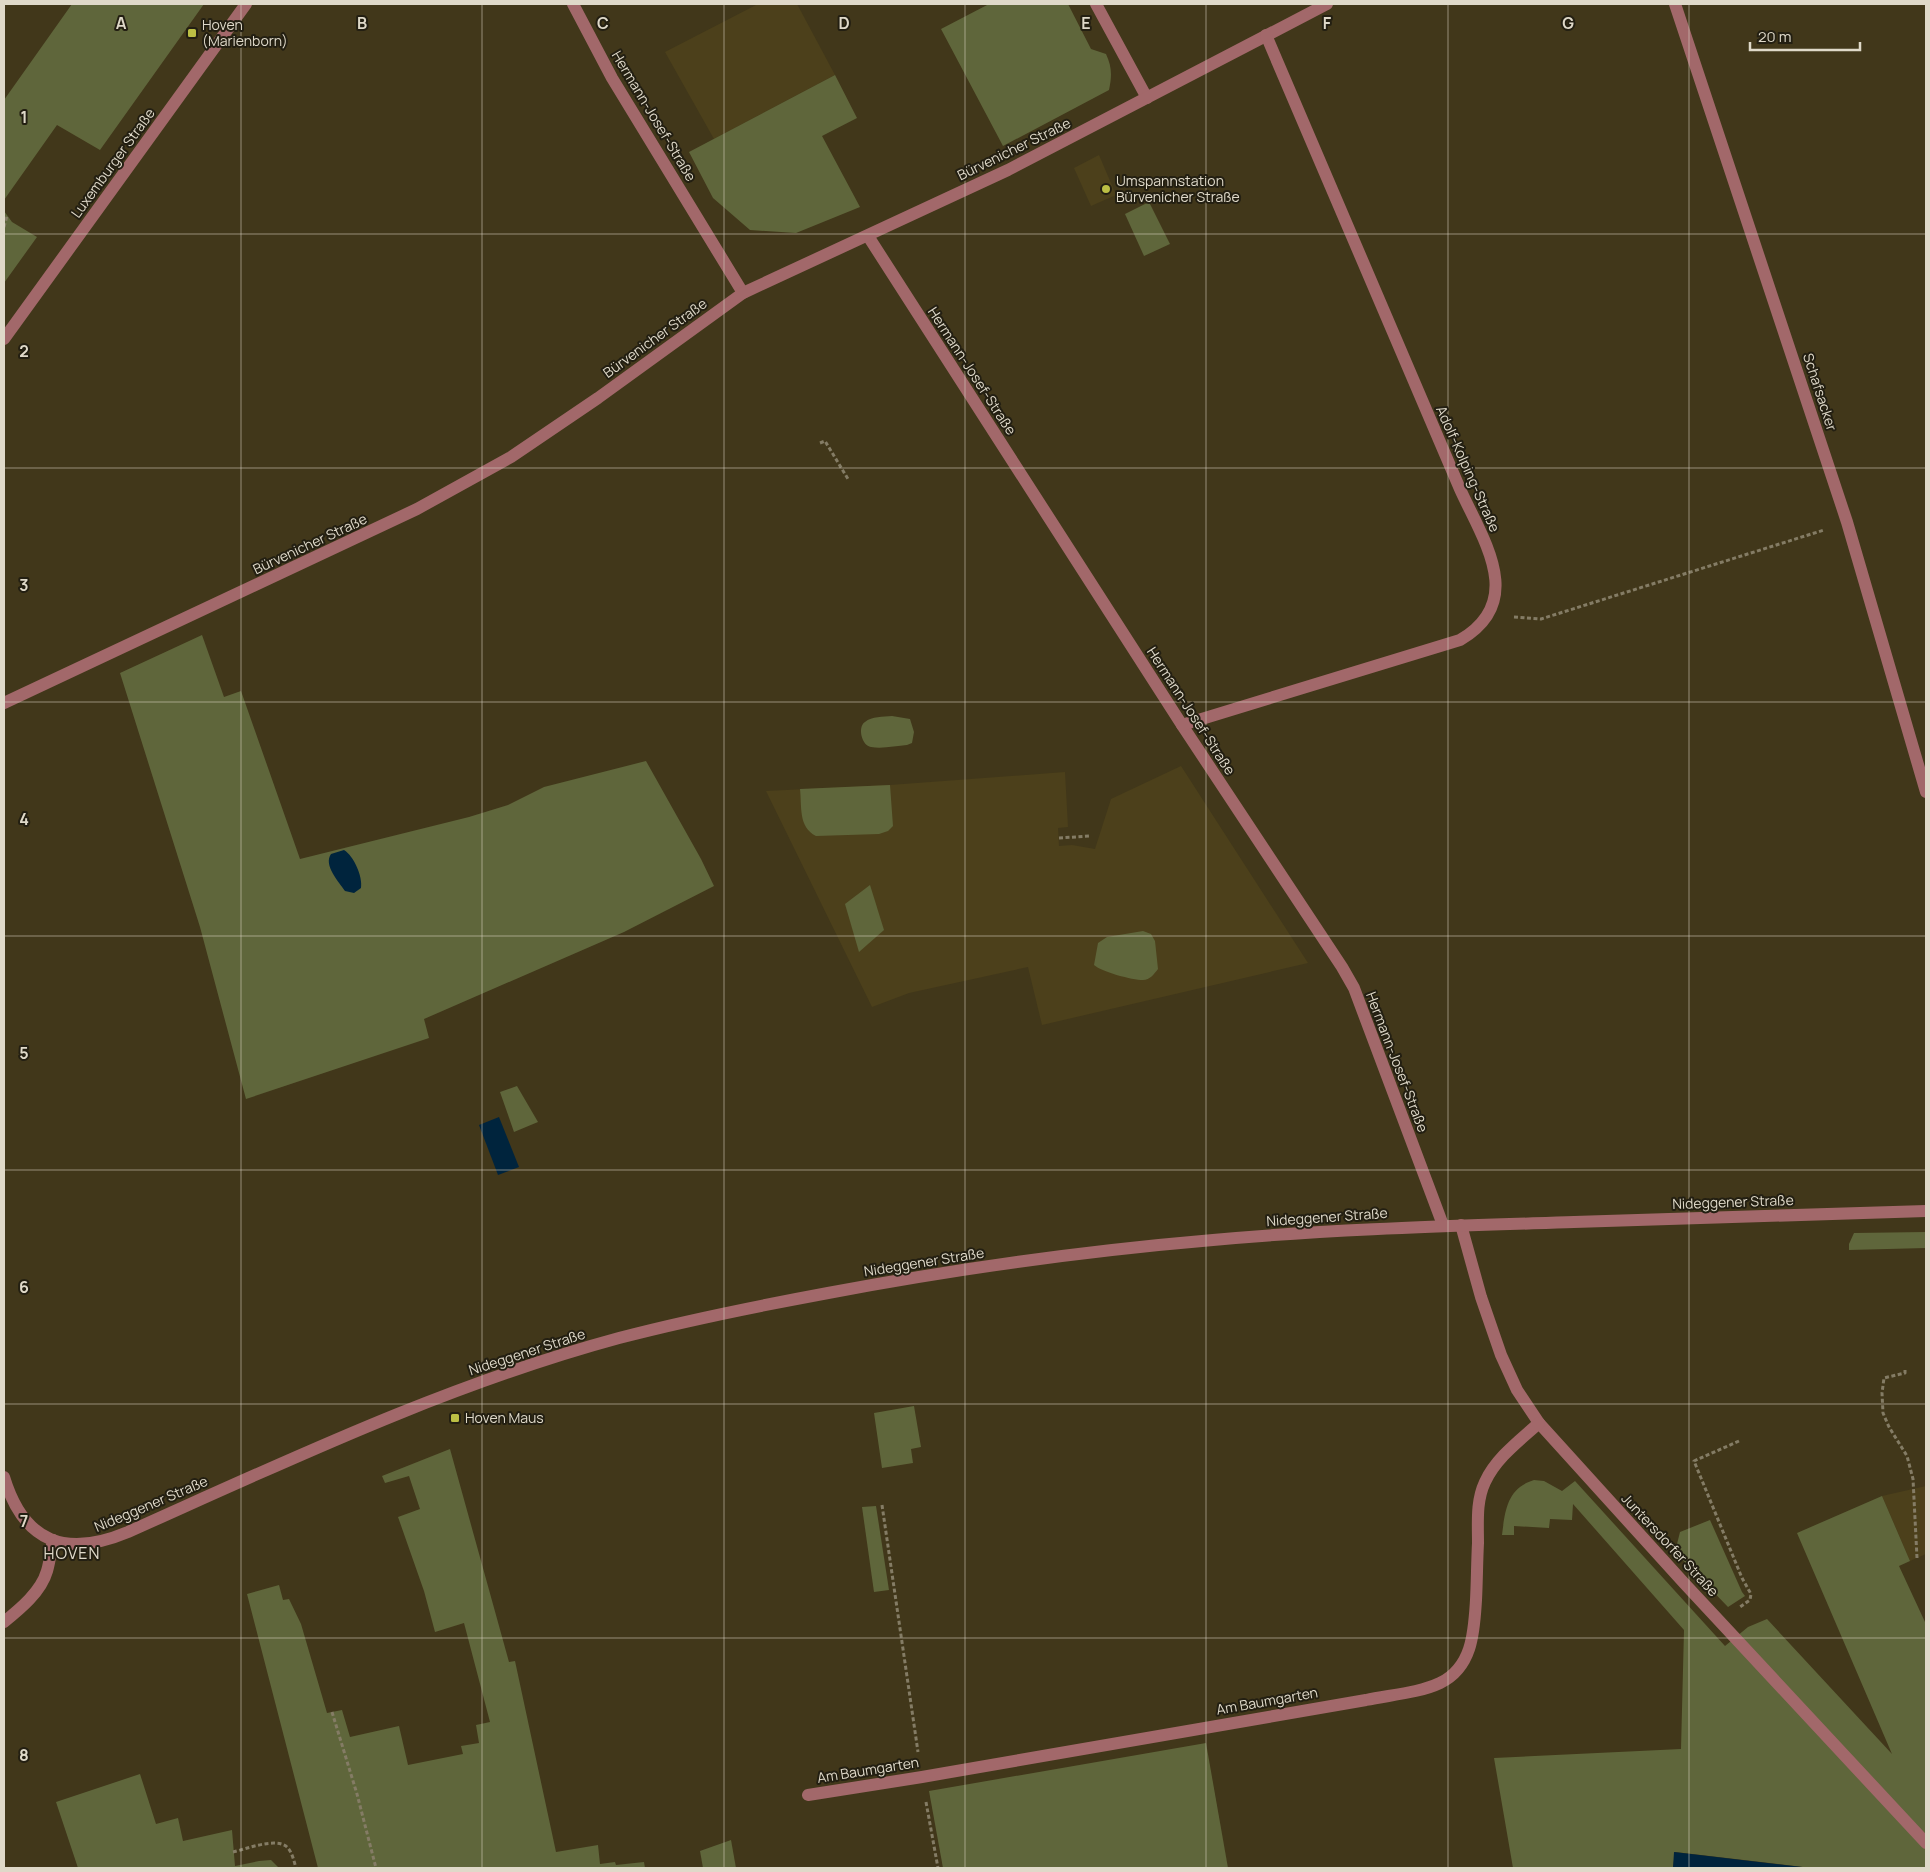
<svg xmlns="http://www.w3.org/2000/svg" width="1930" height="1872" font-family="Manrope,sans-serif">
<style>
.built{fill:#4c401b}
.green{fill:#5f663b}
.water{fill:#00243d}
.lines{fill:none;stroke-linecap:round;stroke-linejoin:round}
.path{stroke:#847c65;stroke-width:3;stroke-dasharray:4 2.5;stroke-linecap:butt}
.minor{stroke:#a2686a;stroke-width:12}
.grid{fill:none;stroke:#dfd9c9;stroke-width:1;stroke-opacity:0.55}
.poi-dot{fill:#bcbf44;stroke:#231f12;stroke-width:2}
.labels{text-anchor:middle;stroke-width:4;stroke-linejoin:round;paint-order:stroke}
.poi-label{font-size:14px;fill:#dfd9c9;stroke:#231f12;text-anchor:start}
.street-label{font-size:14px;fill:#dfd9c9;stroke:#231f12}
.quarter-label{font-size:16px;letter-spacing:1px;fill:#dfd9c9;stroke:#231f12}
.grid-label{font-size:16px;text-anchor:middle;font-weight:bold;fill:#dfd9c9;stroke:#231f12;stroke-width:4;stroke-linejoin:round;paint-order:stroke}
</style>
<rect width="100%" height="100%" fill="#41371a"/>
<g class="built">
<path d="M758,4H797L835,75L714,139L665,52Z"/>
<path d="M1099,155L1116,195L1091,206L1074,168Z"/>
<path d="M1181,766L1308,963L1042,1025L1028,967L909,993L872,1007L766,791L890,785L1065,772L1068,827L1058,828L1059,846L1072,845L1095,849L1111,799Z"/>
<path d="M1926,1486V1554L1910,1561L1882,1496Z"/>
</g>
<g class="green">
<path d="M72,4H204L100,150L57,125L4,200V100Z"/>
<path d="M989,4H1068L1091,49L1106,54C1112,67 1112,76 1109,90L1003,146L941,29Z"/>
<path d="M835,75L857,118L822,136L860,207L796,233L750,230L713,198L689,152Z"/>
<path d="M1149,202L1170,244L1144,256L1125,214Z"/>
<path d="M4,211L12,222L37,237L4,283Z"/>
<path d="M202,635L224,697L241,691L300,859L469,817L508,805L544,787L646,761L701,859L714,886L624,932L424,1019L429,1038L246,1099L200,927L120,673Z"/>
<path d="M892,716L910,719L914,732L912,743L907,745C896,746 882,749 871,747C862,746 857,727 865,722C872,716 883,717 892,716Z"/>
<path d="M890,785L893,826L888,831L879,834L816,836C798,827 802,806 800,789Z"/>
<path d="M870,885L884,930L859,952L845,904Z"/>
<path d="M1143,931L1151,934L1155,941L1158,969C1154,974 1150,980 1143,980C1132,980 1102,972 1094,965L1098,943L1107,937Z"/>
<path d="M517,1086L538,1122L514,1132L500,1092Z"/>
<path d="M1926,1232V1248L1849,1250V1244L1854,1233Z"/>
<path d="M914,1406L921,1447L911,1449L913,1463L882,1468L874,1413Z"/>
<path d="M450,1449L509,1662L515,1661L556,1852L598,1845L600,1864L615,1862L616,1865L644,1862L645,1868H318L247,1594L279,1585L283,1600L289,1599L301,1624L327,1713L342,1710L350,1737L399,1726L408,1765L463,1754L461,1746L479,1743L476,1725L490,1722L464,1623L435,1632L424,1591L398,1517L420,1509L409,1476L385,1483L382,1476Z"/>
<path d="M1534,1480L1544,1481L1562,1491L1575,1481L1725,1646L1748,1627L1767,1619L1892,1754L1797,1533L1882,1496L1910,1561L1899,1566L1925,1622H1926V1868H1811L1675,1852L1673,1868H1513L1494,1758L1681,1749L1684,1630L1573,1504L1572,1520L1550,1519L1549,1528L1514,1526V1535H1502C1505,1511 1507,1488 1534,1480Z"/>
<path d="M876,1506L889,1590L874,1592L862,1507Z"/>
<path d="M1710,1520L1742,1592L1745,1596L1728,1607L1675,1552L1680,1532Z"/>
<path d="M1206,1743L1228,1868H943L929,1791Z"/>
<path d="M140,1774L156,1824L178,1818L183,1841L232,1830L235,1866L259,1861L271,1860L279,1868H78L56,1802Z"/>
<path d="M731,1840L736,1868H703L700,1851Z"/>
</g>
<g class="water">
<path d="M344,850C354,856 363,877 361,888L354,893L345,891C339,882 323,865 331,854Z"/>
<path d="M499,1117L519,1167L498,1175L479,1125Z"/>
<path d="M1674,1852L1811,1868H1673Z"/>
</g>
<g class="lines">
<g class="path">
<path d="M4,227L7,216"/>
<path d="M820,443L825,441L848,479"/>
<path d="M1514,617L1541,619L1824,530"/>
<path d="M1059,838L1090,836"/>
<path d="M1905,1370V1373L1884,1378L1882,1393L1883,1413L1889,1427L1907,1456L1913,1479L1917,1558"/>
<path d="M1739,1441L1694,1461L1742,1578L1751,1594L1750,1600L1740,1607"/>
<path d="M882,1505L918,1752"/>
<path d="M332,1712L357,1794L376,1868"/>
<path d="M926,1802L938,1868"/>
<path d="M233,1852C246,1849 276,1837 287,1847C292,1852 294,1861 296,1868"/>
</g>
<g class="minor">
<path d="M573,4L612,78L743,293"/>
<path d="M1096,4L1147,98"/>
<path d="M1675,4L1847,522L1926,792"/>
<path d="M868,236L1182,725L1342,967L1354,988L1443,1225"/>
<path d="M4,339L246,4"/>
<path d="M4,703L417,509L511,457L598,398L743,293L1008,170L1327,4"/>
<path d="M1182,725L1460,640C1527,601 1483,540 1460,489L1266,35"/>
<path d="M1461,1225L1481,1297L1501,1355L1517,1390L1539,1423L1684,1583L1926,1843"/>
<path d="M4,1477C24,1543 66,1558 128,1532C289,1460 449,1384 619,1338C688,1320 758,1306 828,1293C955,1269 1084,1251 1213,1240C1333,1229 1454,1226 1574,1222C1692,1219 1809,1215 1926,1211"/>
<path d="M4,1622C20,1609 41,1592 47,1571C50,1561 51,1550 53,1540"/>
<path d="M808,1795L922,1777L1366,1700C1389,1695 1419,1693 1440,1683C1473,1667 1474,1631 1476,1600C1477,1581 1477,1562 1478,1543C1478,1522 1476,1501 1485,1482C1496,1458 1519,1441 1539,1423"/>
</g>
</g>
<path class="grid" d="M241,4V1868M482,4V1868M724,4V1868M965,4V1868M1206,4V1868M1448,4V1868M1689,4V1868M4,234H1926M4,468H1926M4,702H1926M4,936H1926M4,1170H1926M4,1404H1926M4,1638H1926"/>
<g class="poi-dot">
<rect x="187" y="28" width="10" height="10" rx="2.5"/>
<circle cx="1106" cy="189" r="5"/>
<rect x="450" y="1413" width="10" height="10" rx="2.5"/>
</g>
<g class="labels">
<g class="poi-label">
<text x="202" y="30">Hoven<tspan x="202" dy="16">(Marienborn)</tspan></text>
<text x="1116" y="186">Umspannstation<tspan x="1116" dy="16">Bürvenicher Straße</tspan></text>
<text x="465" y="1423">Hoven Maus</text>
</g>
<g class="street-label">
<text transform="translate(654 116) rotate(59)" y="5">Hermann-Josef-Straße</text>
<text transform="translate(1014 149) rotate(-26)" y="5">Bürvenicher Straße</text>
<text transform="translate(113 163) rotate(-54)" y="5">Luxemburger Straße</text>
<text transform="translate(655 338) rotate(-36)" y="5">Bürvenicher Straße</text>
<text transform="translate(972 371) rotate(57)" y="5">Hermann-Josef-Straße</text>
<text transform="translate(1820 392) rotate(72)" y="5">Schafsacker</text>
<text transform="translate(1468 469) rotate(66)" y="5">Adolf-Kolping-Straße</text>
<text transform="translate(310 544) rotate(-25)" y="5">Bürvenicher Straße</text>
<text transform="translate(1191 711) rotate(57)" y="5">Hermann-Josef-Straße</text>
<text transform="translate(1397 1062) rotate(69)" y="5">Hermann-Josef-Straße</text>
<text transform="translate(1733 1202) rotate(-2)" y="5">Nideggener Straße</text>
<text transform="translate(1327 1217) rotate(-4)" y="5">Nideggener Straße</text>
<text transform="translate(924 1262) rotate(-9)" y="5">Nideggener Straße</text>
<text transform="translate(527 1352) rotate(-18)" y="5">Nideggener Straße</text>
<text transform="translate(151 1504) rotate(-23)" y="5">Nideggener Straße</text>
<text transform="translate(1670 1545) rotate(47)" y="5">Juntersdorfer Straße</text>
<text transform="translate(1267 1701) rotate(-10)" y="5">Am Baumgarten</text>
<text transform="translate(868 1770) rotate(-9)" y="5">Am Baumgarten</text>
</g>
<g class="quarter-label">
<text x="72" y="1559">HOVEN</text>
</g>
</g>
<g class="grid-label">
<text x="121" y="29">A</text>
<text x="362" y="29">B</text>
<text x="603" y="29">C</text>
<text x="844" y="29">D</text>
<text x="1086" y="29">E</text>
<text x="1327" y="29">F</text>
<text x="1568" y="29">G</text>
<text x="24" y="123">1</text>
<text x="24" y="357">2</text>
<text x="24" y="591">3</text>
<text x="24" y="825">4</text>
<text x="24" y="1059">5</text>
<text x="24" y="1293">6</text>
<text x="24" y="1527">7</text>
<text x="24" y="1761">8</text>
</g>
<rect width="1930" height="1872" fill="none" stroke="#dfd9c9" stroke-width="10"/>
<path d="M1750 42v8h110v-8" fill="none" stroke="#dfd9c9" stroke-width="2.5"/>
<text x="1758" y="42" font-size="15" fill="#dfd9c9" stroke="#231f12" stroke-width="4" paint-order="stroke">20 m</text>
</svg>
